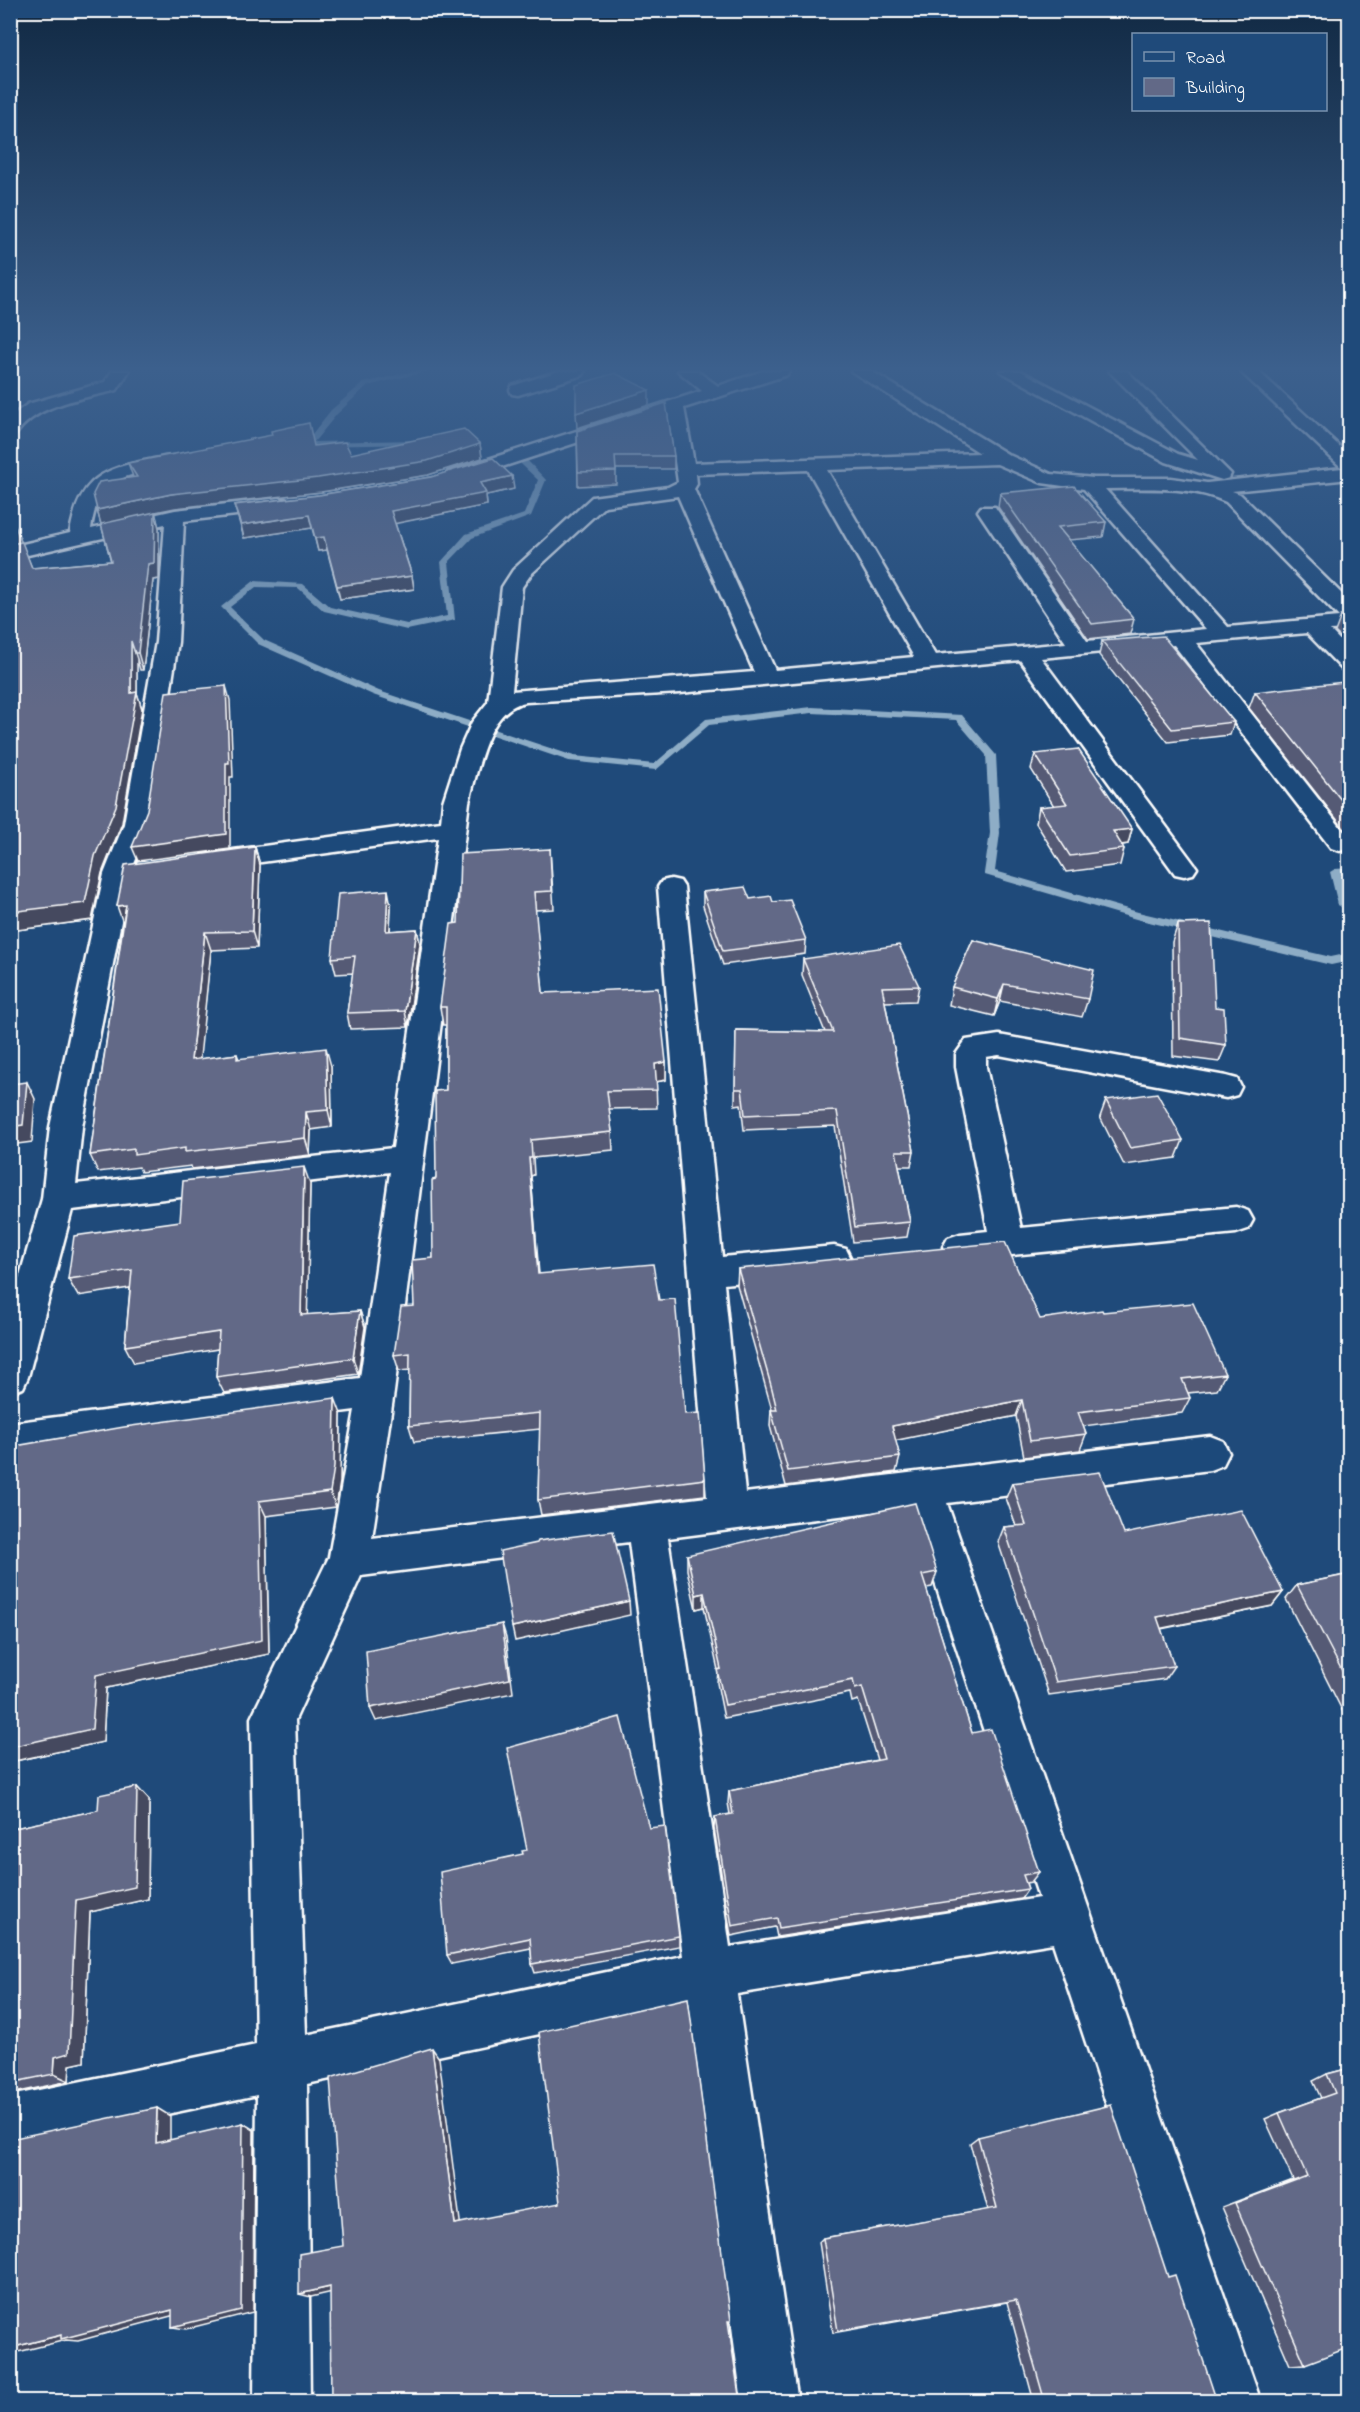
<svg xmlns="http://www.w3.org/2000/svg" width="1360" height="2412" font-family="'Indie Flower',sans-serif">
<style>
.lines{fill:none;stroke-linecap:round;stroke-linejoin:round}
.stream{fill:#8eadc6;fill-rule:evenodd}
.street-casing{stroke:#fff;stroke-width:5}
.street{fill:#1f4a7a;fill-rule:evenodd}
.wall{fill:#545a74;stroke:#fff;stroke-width:1.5}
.shaded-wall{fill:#454a5e;stroke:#fff;stroke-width:1.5}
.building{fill:#626987;stroke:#fff;stroke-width:1.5}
</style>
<rect width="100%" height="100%" fill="#1f4a7a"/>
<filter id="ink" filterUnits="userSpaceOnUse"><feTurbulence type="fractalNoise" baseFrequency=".0167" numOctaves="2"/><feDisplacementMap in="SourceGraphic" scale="12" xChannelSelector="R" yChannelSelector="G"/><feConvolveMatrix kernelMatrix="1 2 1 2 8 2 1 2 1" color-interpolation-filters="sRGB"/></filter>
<g filter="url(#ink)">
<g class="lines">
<g class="stream">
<path d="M414,371H429L367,386L337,414L314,442L420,440H423V444L308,446L304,444L331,410L363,383Z"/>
<path d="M521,460H527L546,480L531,516L472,538L449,562L455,620L407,630L324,611L298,588L256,587L230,607L264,640L379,691L574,756L654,764L706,719L812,707L962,715L996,755L1000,833L995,871L1138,912L1331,957L1350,953V961L1331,965L1136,919L985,875L984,873L990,833L986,755L956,720L812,713L709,725L656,770L569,761L373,695L258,644L221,607L254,581L303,584L330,607L407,624L447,616L441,562L466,534L524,514L538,480L521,464Z"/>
<path d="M1350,868V874L1341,875L1350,904V912L1338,905L1330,872L1335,869Z"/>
</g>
<defs>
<g id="street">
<path d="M112,371H129L117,390C83,399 38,403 16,434L10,435V417L28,404L105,382Z"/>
<path d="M559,371H585L583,375L518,395L512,394L510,390L512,386Z"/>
<path d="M678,371H697L718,386L763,371H789L787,375L684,408L694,463L980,453L851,371H871L1009,455L1051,474L1094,478H1171L1207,483L1342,468L1240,371H1258L1350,456V479L1232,491L1240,494L1350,602V629L1330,630L1350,651V671L1342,669L1307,633L1196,643L1349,838V848L1340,851L1331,848L1174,645L1041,658L1197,868L1193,874L1184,876L1175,874L1020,660L680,693L526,702C487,708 478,770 469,802L394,1392L372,1538L707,1497L658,887L662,881L671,879L680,881L684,887L722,1257L834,1246L846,1249L851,1259L846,1269L834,1272L724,1284L745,1493L1210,1436L1223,1441L1229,1453L1223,1465L1210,1470L947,1503L1261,2402H1205L1053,1943L737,1994L798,2402H742L689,2002L307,2084L310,2402H254L257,2095L10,2147V2096L256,2045L251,1718L329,1557L355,1410L10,1455V1423L360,1378L390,1172L72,1210L28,1377L23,1388L10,1392V1310L42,1199L50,1127L104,874L124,824L156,642L165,524L10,559V547L70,533C78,485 96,470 144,461C156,459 170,454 181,457L184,461L181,465C133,477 99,468 91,529L175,510L280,498L287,500L290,504L287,508L280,510L184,521L178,642L150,824L130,874L82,1127L76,1184L393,1148L438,838L211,869L202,867L198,861L202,855L211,853L441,822L443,802L460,749L472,722L488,702L502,587L513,570L592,497L668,487L678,482L668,413L462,480H448L446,476L448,472L702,391ZM997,464L1042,483L1084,489L1206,629L1087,641L995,507H981L978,511L1066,643L935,655L827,470ZM808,470L914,657L775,670L694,489L697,484L696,474ZM1105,489C1145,489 1188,485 1226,502L1339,617L1228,627ZM678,496L754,672L512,691L522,587L531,574L605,506ZM910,1507L1039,1898L730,1947L668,1538ZM629,1542L683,1956L306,2035L295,1720L361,1576Z"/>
<path d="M1000,371H1021L1178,454L1198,460L1109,371H1127L1231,474L1229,478L1222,480L1166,462Z"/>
<path d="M999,1035L1226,1076L1237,1079L1241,1087L1237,1095L1226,1098L999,1055L986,1057V1067L1021,1228L1236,1207L1248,1211L1253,1220L1248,1229L1236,1233L960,1260L948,1256L943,1247L948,1238L960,1234L988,1231L956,1067V1054L966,1040Z"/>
</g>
</defs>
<use href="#street" class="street-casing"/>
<use href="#street" class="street"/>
</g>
<g class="wall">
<path d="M577,431L674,456V469H616V484L578,486Z"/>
<path d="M480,444L482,458L428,475L321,492L175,508L155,512L159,528V579L153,580L143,670H140L137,659V693L142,709L122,823L102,873L92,920L10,931V514L32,568L111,561L97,510L133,477L128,463L314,446L351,454Z"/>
<path d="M431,477L514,489L486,495L487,505L395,523L412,576L414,589L340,599L327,550L318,551L312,528L244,538L234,505L319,495Z"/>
<path d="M1000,493L1106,522L1103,537L1068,540L1134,619L1130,634L1088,639L998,507Z"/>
<path d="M1341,616H1350V647L1335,632Z"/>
<path d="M1102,641L1234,722L1230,735L1168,742L1099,655Z"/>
<path d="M1350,688V836L1249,708L1255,692Z"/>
<path d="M1035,754L1132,829L1128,844L1122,845L1124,849L1120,865L1066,872L1036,823L1039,807L1054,806L1031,769Z"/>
<path d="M255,847L260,865L257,948L211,950L199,1059L237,1054L239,1059L331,1066L332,1127L311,1130L310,1155L192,1169L191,1166L141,1172L139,1167L98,1172L90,1155L123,923Z"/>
<path d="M550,849L554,909L535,910L543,993L666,1062V1080L656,1082L657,1108L609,1109L612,1132L613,1150L533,1158L534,1175L531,1176L539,1274L659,1300L685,1414L705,1479V1495L541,1515L538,1500L540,1429L414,1442L409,1426L410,1370L399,1371L394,1355L433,1258L436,1179L446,1090V1025H443L440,1007L458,923Z"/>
<path d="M703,892L773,902L806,940L805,954L723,965L703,906Z"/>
<path d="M391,906L390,931L417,929L420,944L408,1027L350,1029L347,1013L353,973L336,974L332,958Z"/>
<path d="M1178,924L1215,1007L1226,1045L1219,1062L1173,1056L1172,942Z"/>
<path d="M973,940L1088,999L1082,1017L1000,1001L994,1016L949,1005L952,987Z"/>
<path d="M803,959L919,986L916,1001L885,1002L914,1151L911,1166H899L910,1222L907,1237L853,1242L835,1126L744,1130L741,1104L735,1105L736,1030L825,1032L802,975Z"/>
<path d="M1106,1100L1183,1140L1176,1158L1124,1165L1100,1117Z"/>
<path d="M310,1184L307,1315L360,1311L365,1327L358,1374L224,1393L216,1377L218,1349L134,1363L125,1346L130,1288L78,1296L68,1279L180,1221Z"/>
<path d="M738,1269L1040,1319L1103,1312L1225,1374L1217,1390L1188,1393L1190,1398L1182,1413L1083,1426L1086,1434L1080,1450L1024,1457L1016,1416L895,1440L900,1457L896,1472L786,1486L770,1426L771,1410H772L737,1285Z"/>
<path d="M341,1414L340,1482L336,1507L266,1516L269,1654L106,1688L103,1742L10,1762V1447Z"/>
<path d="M1012,1483L1124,1534L1283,1592L1272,1606L1161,1629L1174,1666L1165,1679L1049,1695L998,1542L1004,1527L1016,1526L1006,1498Z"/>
<path d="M687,1555L937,1572L932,1587L926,1588L972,1733L1039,1872L1031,1882L1026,1883L1028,1889L1021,1899L777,1937L775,1927L731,1936L714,1828L715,1817L730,1814L728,1803L729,1791L877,1760L858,1700L852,1702L850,1693L724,1718L717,1683L718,1670L704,1607L696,1609L687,1570Z"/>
<path d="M1350,1574V1719L1347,1720L1286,1599L1297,1585Z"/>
<path d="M137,1787L149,1800L148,1899L90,1912L84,2062L70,2065L69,2081L10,2094V1829L98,1810Z"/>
<path d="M649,1828L679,1936V1946L535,1973L532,1964L531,1948L452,1964L447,1955Z"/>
<path d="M1350,2068L1305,2364L1290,2365L1222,2207L1293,2180L1265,2119L1279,2113L1321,2098L1313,2081L1327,2074Z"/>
<path d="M978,2137L1168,2277L1217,2402H1034L1007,2302L833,2333L819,2242L823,2238L988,2210L970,2143Z"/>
</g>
<g class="shaded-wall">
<path d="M649,390V405L577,428L576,413Z"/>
<path d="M480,444L482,458L428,475L321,492L175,508L155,512L159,528V579L153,580L143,670L97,510L171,494Z"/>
<path d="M512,476L514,489L486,495L487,505L393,524L391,511L480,483Z"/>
<path d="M309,515L312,528L244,538L241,525Z"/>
<path d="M15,526L21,542L10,545V528Z"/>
<path d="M324,537L327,550L318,551L315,538Z"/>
<path d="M412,576L414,589L340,599L337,586Z"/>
<path d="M131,641L137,659V693L142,709L122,823L102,873L92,920L10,931V912L131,693Z"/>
<path d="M226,686L230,700L233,777H230V849L138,861L132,847Z"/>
<path d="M1132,829L1128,844L1108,847L1113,831Z"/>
<path d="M255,847L260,865L257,948L252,931Z"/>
<path d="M388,890L391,906L389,947L386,931Z"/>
<path d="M126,905L123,923L117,906Z"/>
<path d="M417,929L420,944L408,1027L405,1011Z"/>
<path d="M205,932L211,950L198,1077L191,1060Z"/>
<path d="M1004,984L1000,1001L994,1016L998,999Z"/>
<path d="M326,1048L331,1066L332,1127L328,1110Z"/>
<path d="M666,1062V1080L655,1082V1064Z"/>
<path d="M27,1082L35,1099L32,1142L10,1145V1127Z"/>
<path d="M306,1112L311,1130L310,1155L305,1138Z"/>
<path d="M529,1158L531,1176L540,1292L538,1274Z"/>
<path d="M304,1167L310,1184L307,1331L301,1315Z"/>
<path d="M10,1238L17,1250L16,1282L12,1295L10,1292Z"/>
<path d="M360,1311L365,1327L358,1374L353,1358Z"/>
<path d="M335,1398L341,1414L340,1482L336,1507L330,1492Z"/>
<path d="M1022,1400L1016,1416L888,1442L892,1426Z"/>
<path d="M259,1501L266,1516L269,1654L106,1688L103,1742L10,1762V1747L96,1675Z"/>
<path d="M1283,1592L1272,1606L1148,1631L1157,1617Z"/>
<path d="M704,1593V1607L696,1609V1595Z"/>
<path d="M629,1601L630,1615L515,1641L512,1627Z"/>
<path d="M502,1624L506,1637L513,1693L376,1721L370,1708Z"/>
<path d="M137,1787L149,1800L148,1899L90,1912L84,2062L70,2065L69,2081L54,2074L55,2057L76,1900Z"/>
<path d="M432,2048L439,2058L461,2229L455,2224Z"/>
<path d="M157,2108L170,2116V2149L156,2143Z"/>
<path d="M243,2123L254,2130L253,2312L186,2329L172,2327Z"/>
<path d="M330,2287L341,2290L311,2297L299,2294Z"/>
<path d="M172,2310L186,2312L78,2341L66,2340L10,2354V2348L61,2335Z"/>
</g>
<g class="building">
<path d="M615,373L649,390L576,413V385Z"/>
<path d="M666,403L674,456H615L616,471L578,472L577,431Z"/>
<path d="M309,423L314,446L345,442L351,454L464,429L480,444L427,461L318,478L171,494L97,510L93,494L99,482L137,477L128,463L272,435L271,431Z"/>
<path d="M493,458L512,476L480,483L486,493L391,511L412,576L337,586L324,537L315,538L309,515L241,525L234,505L319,495L431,477Z"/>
<path d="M1074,486L1106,522L1058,527L1134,619L1092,624L1000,493Z"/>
<path d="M155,512L154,563L148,564L138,653H135L131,641V693L137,692L116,806L95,856L85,903L10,912V544L22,542L32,568L111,561L101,524Z"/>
<path d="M10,514L15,526L10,528Z"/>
<path d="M1341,616H1350V625Z"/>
<path d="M1163,636L1234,722L1172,729L1102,641Z"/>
<path d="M1344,682L1350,688V811L1255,692Z"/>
<path d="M226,686L229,763H226V834L132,847L147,810L166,692Z"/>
<path d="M1078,749L1132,829L1113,831L1124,849L1070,856L1039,807L1067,804L1035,754Z"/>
<path d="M255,847L252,931L205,932L191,1060L237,1054V1059L326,1048L328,1110L306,1112L305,1138L185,1152V1148L134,1155V1149L90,1155L126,905L117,906L125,865Z"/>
<path d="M550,849L552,891L534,892L543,993L658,988L666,1062L655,1064L657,1090L607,1091L612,1132L531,1140L532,1158H529L538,1274L653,1264L659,1300L675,1299L685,1414L700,1413L705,1479L538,1500L540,1413L409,1426L410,1353L394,1355L401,1307L414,1306L412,1260L433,1258L432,1180L436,1179L435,1091L446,1090V1007H440L451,924L458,923L460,854Z"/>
<path d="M745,887L750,899L771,896L773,902L790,900L806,940L723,951L703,892Z"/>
<path d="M388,890L386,931L417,929L405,1011L347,1013L355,956L332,958L338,894Z"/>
<path d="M1211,923L1215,1007L1224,1008L1226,1045L1180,1038L1178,924Z"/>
<path d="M973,940L1094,970L1088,999L1004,984L998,999L952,987Z"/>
<path d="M899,945L919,986L882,987L914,1151H896L910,1222L855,1227L837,1111L745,1115L742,1089H735L736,1030L833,1032L803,959Z"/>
<path d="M27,1082L23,1125L10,1127V1084Z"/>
<path d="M1157,1093L1183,1140L1130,1148L1106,1100Z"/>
<path d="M304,1167L301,1315L360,1311L353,1358L216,1377L219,1332L125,1346L132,1270L68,1279L74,1236L180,1221L183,1181Z"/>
<path d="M1005,1242L1040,1319L1102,1310L1103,1312L1193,1303L1225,1374L1182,1379L1190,1398L1078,1412L1086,1434L1030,1441L1022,1400L892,1426L900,1457L788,1471L771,1410H777L772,1389L738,1269Z"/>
<path d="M335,1398L334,1467L330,1492L259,1501L262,1640L96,1675L92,1729L10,1747V1447L124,1427Z"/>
<path d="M1100,1472L1124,1534L1241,1510L1283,1592L1157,1617L1174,1666L1056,1682L1004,1527L1026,1525L1012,1483Z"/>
<path d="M915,1503L937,1572L922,1575L972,1733L991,1729L1039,1872L1023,1875L1028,1889L779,1928L777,1918L732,1926L715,1817L733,1814L729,1791L884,1759L862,1687L855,1689L853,1680L725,1705L717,1670L721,1669L704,1593L696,1595L687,1555Z"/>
<path d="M613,1531L629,1601L512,1627L500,1551L537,1543L538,1541Z"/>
<path d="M1350,1574V1686L1297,1585Z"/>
<path d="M502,1624L510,1679L370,1708L366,1651Z"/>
<path d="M620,1717L649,1828L665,1826L679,1936L532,1964L530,1938L447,1955L440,1872L523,1854L522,1851L527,1850L507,1748Z"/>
<path d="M137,1787L135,1887L76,1900L69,2053L55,2057L54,2074L10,2083V1829L98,1810L99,1795Z"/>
<path d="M688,1998L731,2321H728L740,2402H331L330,2287L299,2294V2254L343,2246L330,2078L432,2048L455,2224L560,2203L539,2032Z"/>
<path d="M1350,2068V2347L1305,2364L1235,2203L1307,2176L1279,2113L1335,2093L1327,2074Z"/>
<path d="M1111,2105L1168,2277L1175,2275L1217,2402H1045L1016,2300L838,2331L823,2238L997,2208L978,2137Z"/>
<path d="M157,2108L156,2143L243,2123L241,2310L172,2327V2310L61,2339V2335L10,2348V2139Z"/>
</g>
</g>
<linearGradient id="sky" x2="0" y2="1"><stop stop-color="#112943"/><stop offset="0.52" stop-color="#3c608d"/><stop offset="1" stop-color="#3c608d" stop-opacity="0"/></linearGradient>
<rect width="1360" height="709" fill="url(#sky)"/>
<rect width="1360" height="2412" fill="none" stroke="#1f4a7a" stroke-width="36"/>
<rect x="18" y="18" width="1324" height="2376" fill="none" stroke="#fff" stroke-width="2" filter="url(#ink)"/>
<rect x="1132" y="33" width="195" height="78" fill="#1f4a7a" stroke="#7992af" stroke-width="1.5"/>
<rect x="1144" y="52" width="30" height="9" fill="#1f4a7a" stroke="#7992af" stroke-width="1.5"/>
<text x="1186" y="63" font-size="18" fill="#ffffff">Road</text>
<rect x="1144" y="78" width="30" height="18" fill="#626987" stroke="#7992af" stroke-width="1.5"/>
<text x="1186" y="93" font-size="18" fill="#ffffff">Building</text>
</svg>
